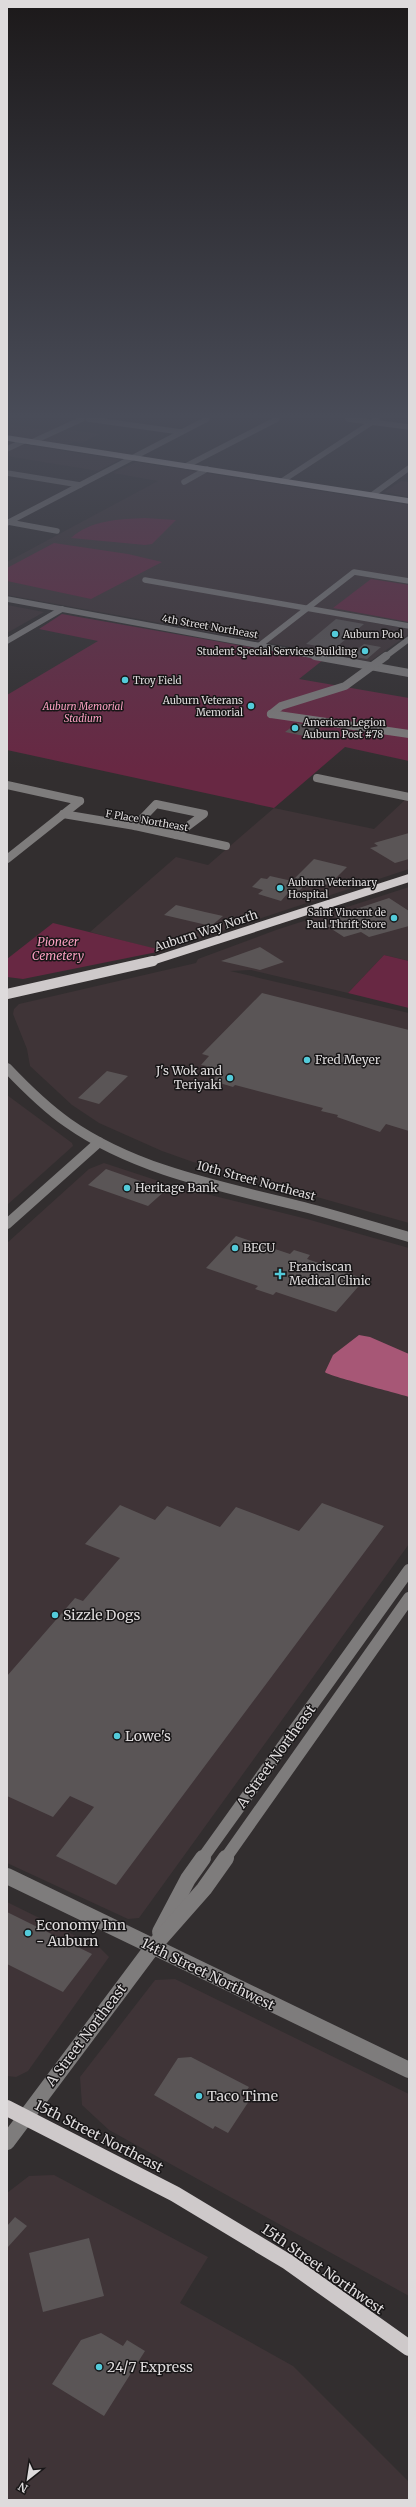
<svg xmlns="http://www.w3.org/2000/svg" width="416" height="2507" font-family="Merriweather,serif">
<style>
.built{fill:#3f3437}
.green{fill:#682843}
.water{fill:#a75776}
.building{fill:#5a5556}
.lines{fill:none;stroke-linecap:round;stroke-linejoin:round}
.minor-far4{stroke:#7e7c7c;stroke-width:5.5}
.minor-far3{stroke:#7e7c7c;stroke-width:8}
.minor-far2{stroke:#7e7c7c;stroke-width:10}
.minor-far1{stroke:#7e7c7c;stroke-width:12}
.minor{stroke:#7e7c7c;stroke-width:16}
.major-far3{stroke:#cec9ca;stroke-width:5.5}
.major-far2{stroke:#cec9ca;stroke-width:8}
.major-far1{stroke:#cec9ca;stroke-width:10}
.major{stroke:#cec9ca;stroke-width:16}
.poi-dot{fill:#53cbda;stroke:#181617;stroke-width:1.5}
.labels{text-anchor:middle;stroke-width:3;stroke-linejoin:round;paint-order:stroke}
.far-street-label{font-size:10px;fill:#dedbdc;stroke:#181617}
.far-poi-label{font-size:10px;fill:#dedbdc;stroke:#181617;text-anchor:start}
.far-park-label{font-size:10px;font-style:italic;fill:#f99fc0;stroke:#181617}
.street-label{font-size:12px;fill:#dedbdc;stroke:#181617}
.park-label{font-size:12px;font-style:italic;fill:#f99fc0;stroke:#181617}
.poi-label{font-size:12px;fill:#dedbdc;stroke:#181617;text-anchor:start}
.near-poi-label{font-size:14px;fill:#dedbdc;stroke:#181617;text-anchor:start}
.near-street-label{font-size:14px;fill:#dedbdc;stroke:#181617}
</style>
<rect width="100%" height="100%" fill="#322e2f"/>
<g class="built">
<path d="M7,424L47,430L52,427L99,434L82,443L74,442L67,445L7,436Z"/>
<path d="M7,442L117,459L119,460L98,471L7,456Z"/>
<path d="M136,462L409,505V623L375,617L370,622L408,629L409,634L372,660L368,661L7,595V562L158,481L113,473Z"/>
<path d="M401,481L409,482V497L384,492Z"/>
<path d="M7,605L44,612L7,633Z"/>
<path d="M406,799L409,800V869L162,951L90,932L176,857L208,865L274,808L374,829Z"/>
<path d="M409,887V961L384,955L348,993L251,970L230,971L409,1013V1223L193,1162L162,1151L99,1123L72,1105L30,1066L27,1049L13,1014L14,1009L19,1004L196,963L198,959L276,930Z"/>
<path d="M7,1095L72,1143L73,1146L7,1205Z"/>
<path d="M104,1163L174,1186L307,1219L409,1248V1544L139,1918L128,1919L7,1863V1243L89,1169Z"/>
<path d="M7,1902L100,1948L109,1957L28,2071L16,2077L7,2076Z"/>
<path d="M175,1979L409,2094V2296L109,2130L82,2105L80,2077L155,1980Z"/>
<path d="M54,2175L208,2257L180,2303L293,2366L409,2482V2500H7V2193L29,2176Z"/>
</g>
<g class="green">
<path d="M145,518L176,520L152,544L145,545L71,538C91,520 119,519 145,518Z"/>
<path d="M54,543L128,554L162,562L91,599L7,581V568Z"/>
<path d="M371,579L409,585V622L333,608Z"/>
<path d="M62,614L323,660L299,679L409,698V761L345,747L274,808L7,750V695L98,641L39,629Z"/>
<path d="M53,923L161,950L162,951L23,979L7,977V959Z"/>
<path d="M384,955L409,961V1008L348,993Z"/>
</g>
<path class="water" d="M359,1335L370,1337L409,1354V1397C397,1393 328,1376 325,1372L333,1355Z"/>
<g class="building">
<path d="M336,619L364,624L334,649L306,644Z"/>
<path d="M364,644L381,647L367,659L349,656Z"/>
<path d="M297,723L321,728L309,737L285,732Z"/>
<path d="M409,833V859L395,863L370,848L378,846L374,843Z"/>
<path d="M314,859L347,867L329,885L309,881L295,895L288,893L281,901L258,894L263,890L252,887L261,878L267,879L270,876L292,881Z"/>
<path d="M389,898L409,911V926L369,937L361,932L344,937L327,926L342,921L335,916Z"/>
<path d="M176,905L205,912L223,916L211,926L164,915Z"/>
<path d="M260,947L284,962L260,970L221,961Z"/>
<path d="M262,993L409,1030V1131L386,1124L380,1132L337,1117L338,1115L321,1111L323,1108L235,1085L233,1087L213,1081L218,1074L203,1071L207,1066L201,1065L209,1056L202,1054Z"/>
<path d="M107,1071L128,1076L99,1104L78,1098Z"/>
<path d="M106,1169L166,1190L148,1206L88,1185Z"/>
<path d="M236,1236L290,1254L294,1250L310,1255L307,1259L365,1279L336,1312L276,1292L273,1295L255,1289L258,1286L206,1268Z"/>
<path d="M322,1503L384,1526L116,1885L56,1856L94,1807L70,1796L53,1817L7,1796V1676L75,1598L83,1601L120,1558L85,1544L120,1505L155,1520L167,1506L220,1527L236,1507L299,1531Z"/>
<path d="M7,1912L92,1954L63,1992L7,1964Z"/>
<path d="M191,2057L249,2087L242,2097L249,2101L228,2133L215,2126L213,2129L154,2095L178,2058Z"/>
<path d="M15,2217L27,2226L7,2248V2226Z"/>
<path d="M89,2238L104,2296L43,2312L29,2253Z"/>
<path d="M101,2333L123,2346L127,2340L145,2351L104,2416L52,2384L81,2340Z"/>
</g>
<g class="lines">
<g class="minor-far4">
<path d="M88,419L181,432"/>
<path d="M348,419L409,427"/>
<path d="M32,442L82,419"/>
<path d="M7,449L24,441"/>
<path d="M186,466L277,419"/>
<path d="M7,473L80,485"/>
<path d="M282,481L377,419"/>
<path d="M184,482L207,469"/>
<path d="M372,495L409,468"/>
<path d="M8,522L57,531"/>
<path d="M7,523L207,419"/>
<path d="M145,580L409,626"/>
<path d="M7,599L321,657"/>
<path d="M7,641L62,609"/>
<path d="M260,645L354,572L409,581"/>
<path d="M385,657L409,639"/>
</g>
<g class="minor-far3">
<path d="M315,656L409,673"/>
<path d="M271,714L281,706L345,686L386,656"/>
<path d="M271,714L409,734"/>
<path d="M317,778L409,797"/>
<path d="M7,785L80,801"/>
<path d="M63,814L135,826L226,846"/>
<path d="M135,826L156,804L204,814L176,835"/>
<path d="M7,859L80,801"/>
</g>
<g class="minor-far2">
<path d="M7,1068C26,1088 45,1107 68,1123C136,1171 224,1187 304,1207C339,1216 374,1227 409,1237"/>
<path d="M7,1224L99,1142"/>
</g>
<g class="minor-far1">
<path d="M202,1859L409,1570"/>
<path d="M225,1859L409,1598"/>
</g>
<g class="minor">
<path d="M7,1876L409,2070"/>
<path d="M160,1932L188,1879L203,1858"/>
<path d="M7,2142L152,1948L204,1889L226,1858"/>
</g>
<path class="major-far3" d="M7,438L409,501"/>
<path class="major-far2" d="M149,962L409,878"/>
<path class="major-far1" d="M7,994L153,961"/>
<path class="major" d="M7,2108L175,2194L288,2262L409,2348"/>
</g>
<linearGradient id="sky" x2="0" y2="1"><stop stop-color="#1c191a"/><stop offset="0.54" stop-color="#494c58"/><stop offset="1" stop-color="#494c58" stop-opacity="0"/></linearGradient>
<rect width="416" height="770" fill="url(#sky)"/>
<g class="poi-dot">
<circle cx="335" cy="634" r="4"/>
<circle cx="365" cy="651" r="4"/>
<circle cx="125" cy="680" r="4"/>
<circle cx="251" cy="706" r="4"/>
<circle cx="295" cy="728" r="4"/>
<circle cx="280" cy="888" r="4"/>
<circle cx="394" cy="918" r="4"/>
<circle cx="307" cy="1060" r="4"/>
<circle cx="230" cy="1078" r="4"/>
<circle cx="127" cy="1188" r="4"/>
<circle cx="235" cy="1248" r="4"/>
<path d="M278 1268h4v4h4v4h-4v4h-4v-4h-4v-4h4z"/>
<circle cx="55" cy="1615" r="4"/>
<circle cx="117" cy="1736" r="4"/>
<circle cx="28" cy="1933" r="4"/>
<circle cx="199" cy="2096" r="4"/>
<circle cx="99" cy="2367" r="4"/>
</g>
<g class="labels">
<g class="far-street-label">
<text transform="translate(210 626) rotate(10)" y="4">4th Street Northeast</text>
<text transform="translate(147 820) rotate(10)" y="4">F Place Northeast</text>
</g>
<g class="far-poi-label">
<text x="343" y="638">Auburn Pool</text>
<text x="357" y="655" text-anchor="end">Student Special Services Building</text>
<text x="133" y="684">Troy Field</text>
<text x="243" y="704" text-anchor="end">Auburn Veterans<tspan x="243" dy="12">Memorial</tspan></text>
<text x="303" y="726">American Legion<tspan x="303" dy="12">Auburn Post #78</tspan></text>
<text x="288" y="886">Auburn Veterinary<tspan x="288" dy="12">Hospital</tspan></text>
<text x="386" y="916" text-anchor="end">Saint Vincent de<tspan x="386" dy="12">Paul Thrift Store</tspan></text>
</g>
<g class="far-park-label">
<text x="83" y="710">Auburn Memorial<tspan x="83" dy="12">Stadium</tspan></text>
</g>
<g class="street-label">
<text transform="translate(206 931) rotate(-18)" y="4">Auburn Way North</text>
<text transform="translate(256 1181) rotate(15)" y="4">10th Street Northeast</text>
</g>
<g class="park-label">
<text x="58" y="946">Pioneer<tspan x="58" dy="14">Cemetery</tspan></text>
</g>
<g class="poi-label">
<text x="315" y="1064">Fred Meyer</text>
<text x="222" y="1075" text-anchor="end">J's Wok and<tspan x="222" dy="14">Teriyaki</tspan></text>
<text x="135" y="1192">Heritage Bank</text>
<text x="243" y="1252">BECU</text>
<text x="289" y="1271">Franciscan<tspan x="289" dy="14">Medical Clinic</tspan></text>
</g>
<g class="near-poi-label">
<text x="63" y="1620">Sizzle Dogs</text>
<text x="125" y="1741">Lowe's</text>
<text x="36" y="1930">Economy Inn<tspan x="36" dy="16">- Auburn</tspan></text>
<text x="207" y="2101">Taco Time</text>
<text x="107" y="2372">24/7 Express</text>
</g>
<g class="near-street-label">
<text transform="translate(276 1756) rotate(-54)" y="5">A Street Northeast</text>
<text transform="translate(208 1974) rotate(26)" y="5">14th Street Northwest</text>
<text transform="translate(86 2035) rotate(-53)" y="5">A Street Northeast</text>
<text transform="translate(99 2136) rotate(27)" y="5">15th Street Northeast</text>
<text transform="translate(323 2269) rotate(35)" y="5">15th Street Northwest</text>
</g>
</g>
<rect width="416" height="2507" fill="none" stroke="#dedbdc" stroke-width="16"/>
<g transform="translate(28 2479) rotate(210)" stroke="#181617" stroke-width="3" paint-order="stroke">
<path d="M0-3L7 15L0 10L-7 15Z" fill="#dedbdc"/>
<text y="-6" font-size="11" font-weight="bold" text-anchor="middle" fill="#dedbdc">N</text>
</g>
</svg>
